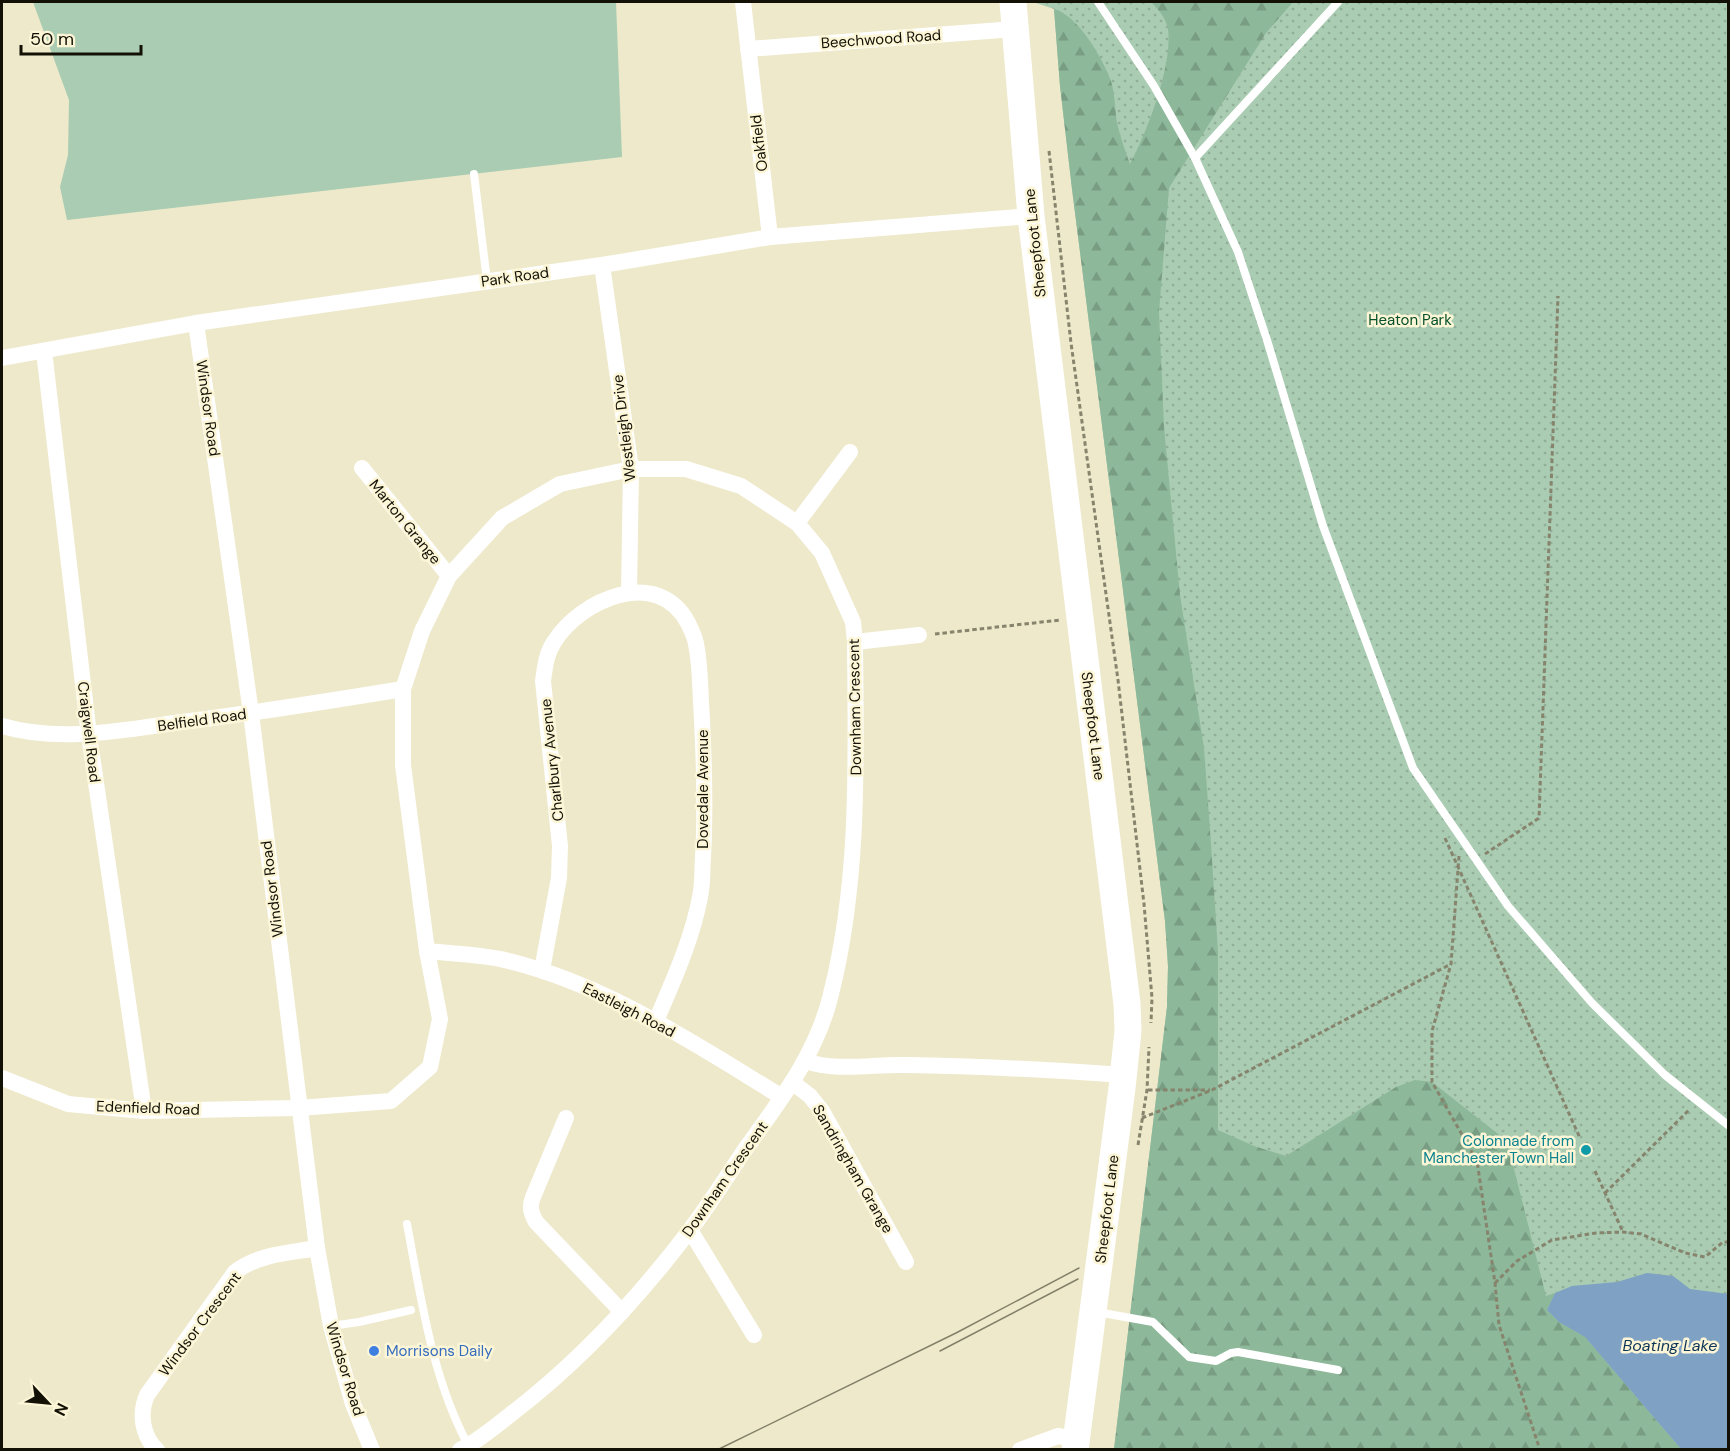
<svg xmlns="http://www.w3.org/2000/svg" width="1730" height="1451" font-family="'DM Sans',sans-serif">
<style>
.grass{fill:url(#grass-dots)}
.forest{fill:url(#forest-firs)}
.pitch{fill:#a9ccb2}
.water{fill:#7ea1c4}
.lines{fill:none;stroke-linecap:round;stroke-linejoin:round}
.path{stroke:#87846e;stroke-width:3;stroke-dasharray:4.5 3;stroke-linecap:butt}
.service{stroke:#fff;stroke-width:8}
.minor{stroke:#fff;stroke-width:16}
.primary{stroke:#fff;stroke-width:27}
.tram{stroke:#83806a;stroke-width:1.5}
.culture-dot{fill:#0f9aa8;stroke:#fcf6d7;stroke-width:2}
.shop-dot{fill:#3f7fe0;stroke:#fcf6d7;stroke-width:2}
.labels{text-anchor:middle;stroke-width:5;stroke-linejoin:round;paint-order:stroke}
.street-label{font-size:15px;fill:#131106;stroke:#fcf6d7}
.park-label{font-size:15px;fill:#044f28;stroke:#fcf6d7}
.culture-label{font-size:15px;fill:#0d838f;stroke:#fcf6d7;text-anchor:end}
.shop-label{font-size:15px;fill:#366cbe;stroke:#fcf6d7;text-anchor:start}
.water-label{font-size:16px;font-style:italic;fill:#0c3456;stroke:#fcf6d7}
</style>
<defs>
<pattern id="grass-dots" width="8" height="8" patternUnits="userSpaceOnUse" patternTransform="scale(1.5)"><rect width="8" height="8" fill="#a9ccb2"/><path d="M2 2h.1M6 6h.1" fill="none" stroke="#91ae98" stroke-width="1.8" stroke-linecap="round"/></pattern>
<pattern id="forest-firs" width="22" height="20" patternUnits="userSpaceOnUse" patternTransform="scale(1.5)"><rect width="22" height="20" fill="#8db899"/><path d="M5 1l3.5 6h-7zM16 11l3.5 6h-7z" fill="#799d82"/></pattern>
</defs>
<rect width="100%" height="100%" fill="#eee9ca"/>
<path class="grass" d="M1033,2H1728V1449H1114L1167,1007L1168,966L1165,921L1072,189L1060,86L1054,9Z"/>
<path class="forest" d="M1151,2H1293L1266,33L1169,188L1159,312L1164,427L1180,595L1204,748L1211,844L1218,951V1130L1254,1146L1286,1156L1396,1087L1415,1080L1432,1082L1507,1141L1546,1296L1555,1293L1547,1310L1559,1322L1585,1337L1681,1449H1114L1167,1007L1168,966L1165,921L1072,189L1060,86L1054,9C1078,15 1103,59 1111,81C1115,94 1115,110 1117,123C1120,136 1125,151 1130,164C1147,132 1173,65 1168,29C1166,18 1158,9 1151,2Z"/>
<path class="pitch" d="M33,2H616L622,157L67,220L60,187L68,155L69,100Z"/>
<path class="water" d="M1647,1273L1673,1276L1690,1289L1728,1294V1449H1681L1585,1337L1559,1322L1547,1310L1555,1293L1572,1286L1617,1282Z"/>
<g class="lines">
<g class="path">
<path d="M1049,151L1071,343L1118,680L1144,904L1152,998L1151,1023"/>
<path d="M935,634L1060,620"/>
<path d="M1445,838L1580,1138"/>
<path d="M1485,854L1539,818L1558,296"/>
<path d="M1459,856L1451,964L1432,1031V1082L1477,1161L1495,1283L1499,1325L1540,1450"/>
<path d="M1148,1090H1210"/>
<path d="M1142,1118L1212,1090L1451,964"/>
<path d="M1138,1145L1147,1090L1149,1047"/>
<path d="M1595,1171L1623,1232"/>
<path d="M1605,1193L1690,1109"/>
<path d="M1495,1283L1517,1261L1552,1240L1596,1233L1623,1232L1641,1234L1685,1253L1705,1257L1723,1242H1728"/>
</g>
<g class="service">
<path d="M1098,2L1154,86L1195,158L1238,252L1267,340L1323,526L1413,768L1508,906L1592,1003L1665,1075L1728,1125"/>
<path d="M1195,158L1338,2"/>
<path d="M474,174L487,281"/>
<path d="M407,1224C421,1298 432,1378 468,1445"/>
<path d="M1097,1312L1153,1322L1189,1357L1216,1361L1231,1353L1238,1352L1338,1370"/>
<path d="M331,1326L359,1322L411,1310"/>
</g>
<g class="minor">
<path d="M743,2L770,237"/>
<path d="M748,49L1015,29"/>
<path d="M602,265L631,469L629,593"/>
<path d="M196,323L251,713L317,1248L331,1326L353,1404L372,1450"/>
<path d="M44,351L89,735L144,1111"/>
<path d="M2,358L196,323L602,265L770,237L1031,216"/>
<path d="M362,468L449,576"/>
<path d="M797,523L850,452"/>
<path d="M855,642L919,635"/>
<path d="M2,726C60,743 123,730 182,722C256,713 329,701 403,689"/>
<path d="M427,951C454,954 483,954 509,961C609,986 695,1044 782,1097"/>
<path d="M542,970L559,878L560,846L543,681C545,667 546,654 554,642C581,599 658,566 688,623C691,629 695,637 696,644C700,663 700,683 701,702C704,754 706,805 703,857C702,870 703,884 700,897C692,940 673,981 656,1021"/>
<path d="M805,1061C838,1072 873,1064 906,1065C979,1066 1051,1070 1123,1075"/>
<path d="M2,1078L68,1104L144,1111L299,1108L391,1101L430,1067L440,1019L427,951L403,765V689L422,631L449,576L502,518L560,484L631,469H686L741,486L797,523L822,553L853,622L855,642C856,759 860,879 831,994C817,1054 779,1102 744,1151C726,1178 709,1205 690,1230C639,1297 581,1360 515,1411C497,1425 480,1440 460,1450"/>
<path d="M792,1082L810,1096L822,1111L906,1262"/>
<path d="M566,1118L533,1197C529,1207 531,1213 536,1222L622,1312"/>
<path d="M690,1230L754,1335"/>
<path d="M157,1450C142,1436 139,1413 147,1395L235,1272C258,1254 289,1253 317,1248"/>
<path d="M1020,1450L1058,1436L1076,1439"/>
</g>
<path class="primary" d="M1013,2L1031,216L1127,1004L1128,1031L1122,1088L1075,1450"/>
<g class="tram">
<path d="M940,1351L1078,1279"/>
<path d="M717,1450L956,1333L1079,1268"/>
</g>
</g>
<circle class="culture-dot" cx="1586" cy="1150" r="6"/>
<circle class="shop-dot" cx="374" cy="1351" r="6"/>
<g class="labels">
<g class="street-label">
<text transform="translate(881 39) rotate(-4)" y="5">Beechwood Road</text>
<text transform="translate(759 143) rotate(-97)" y="5">Oakfield</text>
<text transform="translate(1035 243) rotate(-96)" y="5">Sheepfoot Lane</text>
<text transform="translate(515 277) rotate(-8)" y="5">Park Road</text>
<text transform="translate(208 408) rotate(82)" y="5">Windsor Road</text>
<text transform="translate(624 428) rotate(-97)" y="5">Westleigh Drive</text>
<text transform="translate(405 522) rotate(51)" y="5">Marton Grange</text>
<text transform="translate(855 707) rotate(-91)" y="5">Downham Crescent</text>
<text transform="translate(202 720) rotate(-8)" y="5">Belfield Road</text>
<text transform="translate(1093 726) rotate(83)" y="5">Sheepfoot Lane</text>
<text transform="translate(89 732) rotate(83)" y="5">Craigwell Road</text>
<text transform="translate(552 760) rotate(-96)" y="5">Charlbury Avenue</text>
<text transform="translate(703 789) rotate(-90)" y="5">Dovedale Avenue</text>
<text transform="translate(272 889) rotate(-97)" y="5">Windsor Road</text>
<text transform="translate(629 1010) rotate(27)" y="5">Eastleigh Road</text>
<text transform="translate(148 1108) rotate(2)" y="5">Edenfield Road</text>
<text transform="translate(853 1169) rotate(60)" y="5">Sandringham Grange</text>
<text transform="translate(725 1179) rotate(-55)" y="5">Downham Crescent</text>
<text transform="translate(1107 1209) rotate(-83)" y="5">Sheepfoot Lane</text>
<text transform="translate(200 1324) rotate(-53)" y="5">Windsor Crescent</text>
<text transform="translate(345 1369) rotate(73)" y="5">Windsor Road</text>
</g>
<g class="park-label">
<text x="1410" y="325">Heaton Park</text>
</g>
<g class="culture-label">
<text x="1574" y="1146">Colonnade from<tspan x="1574" dy="17">Manchester Town Hall</tspan></text>
</g>
<g class="shop-label">
<text x="386" y="1356">Morrisons Daily</text>
</g>
<g class="water-label">
<text x="1670" y="1351">Boating Lake</text>
</g>
</g>
<rect width="1730" height="1451" fill="none" stroke="#131106" stroke-width="6"/>
<g transform="translate(48 1403) rotate(116)" stroke="#fcf6d7" stroke-width="4.5" paint-order="stroke">
<path d="M0-4.5L10 22L0 15L-10 22Z" fill="#131106"/>
<text y="-9" font-size="16" font-weight="bold" text-anchor="middle" fill="#131106">N</text>
</g>
<path d="M21 45v9h120v-9" fill="none" stroke="#131106" stroke-width="3"/>
<text x="30" y="45" font-size="18" fill="#131106" stroke="#fcf6d7" stroke-width="4.5" paint-order="stroke">50 m</text>
</svg>
